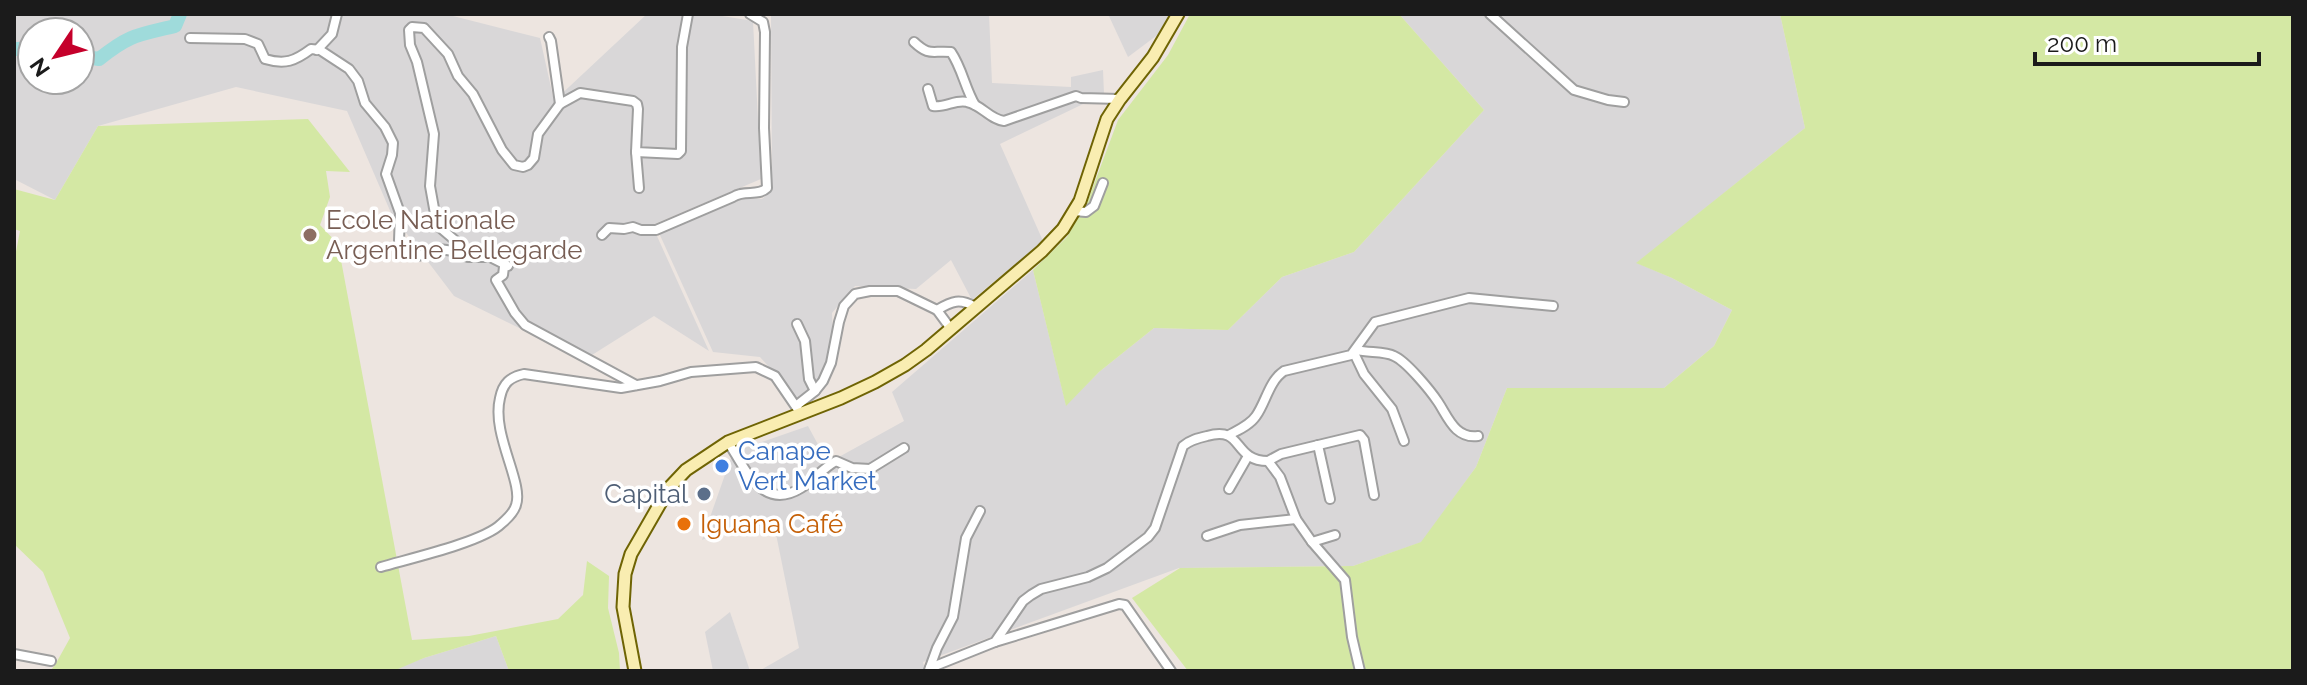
<svg xmlns="http://www.w3.org/2000/svg" width="2307" height="685" font-family="Raleway,sans-serif">
<style>
.residential{fill:#d9d7d8;fill-rule:evenodd}
.grass{fill:#d4e8a4}
.lines{fill:none;stroke-linecap:round;stroke-linejoin:round}
.river{stroke:#9fdbdb;stroke-width:14}
.street-casing{stroke:#9f9f9f;stroke-width:12}
.secondary-casing{stroke:#6f6404;stroke-width:15}
.street{stroke:#fff;stroke-width:8}
.secondary{stroke:#f9edb1;stroke-width:11}
.education-dot{fill:#8d6e63;stroke:#fff;stroke-width:3}
.shop-dot{fill:#3f7fe0;stroke:#fff;stroke-width:3}
.service-dot{fill:#5c6f8a;stroke:#fff;stroke-width:3}
.food-dot{fill:#e8710a;stroke:#fff;stroke-width:3}
.labels{text-anchor:middle;stroke-width:7;stroke-linejoin:round;paint-order:stroke}
.education-label{font-size:26px;fill:#785e54;stroke:#fff;text-anchor:start}
.shop-label{font-size:26px;fill:#366cbe;stroke:#fff;text-anchor:start}
.service-label{font-size:26px;fill:#4e5e75;stroke:#fff;text-anchor:end}
.food-label{font-size:26px;fill:#c56008;stroke:#fff;text-anchor:start}
</style>
<rect width="100%" height="100%" fill="#ede5e0"/>
<g class="residential">
<path d="M17,14H452L453,16L540,38L554,101L647,14H710L753,21L761,179L652,225L709,351L654,316L584,360L454,296L391,213L347,111L236,87L98,126L55,200L14,179V23ZM32,32H80V80H32Z"/>
<path d="M771,14H989L992,83L1071,87V77L1103,70L1104,94L1000,144L1043,241L972,300L951,260L916,289L855,286L832,313L833,337L823,372L801,402L760,357L713,352L659,233L742,197L762,199L770,192L772,186Z"/>
<path d="M1108,14H1174L1168,27L1128,57Z"/>
<path d="M1399,14H1780L1805,128L1637,263L1672,278L1732,310L1714,346L1664,388H1507L1476,467L1422,542L1353,566L1179,568L923,662L925,671H759L799,648L775,529L746,523L702,540L733,452L808,426L828,463L904,421L892,392L1033,270L1066,405L1099,372L1154,328L1228,330L1282,277L1354,252L1484,110Z"/>
<path d="M730,612L750,671H713L705,632Z"/>
<path d="M496,636L509,671H347L353,669L398,668L424,658Z"/>
</g>
<g class="grass">
<path d="M1190,14H1399L1484,110L1354,252L1282,277L1228,330L1154,328L1099,372L1066,406L1033,270L1067,237L1087,203L1118,120L1168,55Z"/>
<path d="M1780,14H2293V671H1188L1132,598L1180,568L1353,566L1421,542L1476,467L1507,388H1664L1714,346L1732,310L1672,278L1636,263L1805,128Z"/>
<path d="M308,119L350,172L326,171L330,197L320,225L338,244L412,640L469,636L558,619L583,595L587,561L609,576L608,608L619,653L620,671H509L496,636L424,658L398,669H354L347,671H50L55,665L70,638L43,572L14,544V262L20,231L14,229V189L55,200L98,126Z"/>
</g>
<g class="lines">
<g class="river">
<path d="M14,49H32"/>
<path d="M80,56L99,59C130,34 138,35 175,26L180,14"/>
</g>
<defs>
<g id="street">
<path d="M1490,14L1574,90L1608,100L1624,102"/>
<path d="M549,37L551,41L560,104"/>
<path d="M190,38L245,39L258,44L265,59C285,65 295,61 311,49L320,50L349,69L358,81L365,103L385,127L393,143L392,155L386,174L400,213L399,241L404,249L418,256L439,249L461,252L468,257H490L508,266L504,267L503,275L496,280L515,313L525,325L636,385"/>
<path d="M914,42C930,57 932,50 951,52C962,68 965,88 975,105"/>
<path d="M317,50L332,34L337,14"/>
<path d="M928,89L933,106C945,108 956,99 967,102C982,105 989,119 1004,121L1076,96L1081,98L1120,99"/>
<path d="M636,152L639,188"/>
<path d="M1074,211L1086,212L1094,206L1103,183"/>
<path d="M602,235L609,228L624,229L633,227L641,230H656L733,197C744,189 758,197 767,188L764,128L765,32L763,22L750,14"/>
<path d="M461,252L457,242L437,225L430,186L434,134L417,62L410,45L409,30L412,27L424,28L448,54L458,76L473,94L502,150L514,165L523,167L528,165L534,158L538,134L560,104L580,93L633,101L637,104L638,109L636,152L678,154L681,151L682,47L688,14"/>
<path d="M937,310L951,329"/>
<path d="M797,324L805,341L809,379L815,391"/>
<path d="M1357,350C1368,353 1385,351 1394,356C1406,361 1430,390 1438,402C1448,417 1455,439 1478,436"/>
<path d="M1354,353L1364,374L1392,409L1404,441"/>
<path d="M796,406L815,391L823,381L831,363L839,322L844,306L855,294L870,291H898L937,310C952,301 960,298 975,307"/>
<path d="M1229,435C1238,430 1250,425 1256,416C1266,402 1269,381 1284,371L1351,355L1375,322L1469,298L1553,306"/>
<path d="M728,442C745,468 762,512 801,488C814,480 823,468 836,461L852,468L870,469L904,448"/>
<path d="M1318,445L1330,499"/>
<path d="M1268,461L1281,454L1360,435L1364,440L1374,495"/>
<path d="M1229,489L1248,456"/>
<path d="M1207,536L1240,525L1296,519"/>
<path d="M1312,542L1345,580L1352,637L1360,671"/>
<path d="M381,567C408,559 483,542 501,524C507,519 514,512 516,505C524,483 491,434 500,398C503,383 510,377 524,374L621,388L660,381L691,372L756,367L775,376L801,414"/>
<path d="M995,642L1119,604L1125,605L1171,671"/>
<path d="M14,654L51,661"/>
<path d="M930,668L995,642L1023,601L1031,595L1041,589L1088,577L1107,568L1148,537L1155,528L1183,446C1190,440 1198,438 1207,436C1244,425 1232,461 1268,461L1280,477L1296,519L1312,542L1335,535"/>
<path d="M929,670L937,648L953,617L966,538L980,511"/>
</g>
<path id="secondary" d="M635,671L623,607L625,574L631,554L669,488L686,470L728,442L841,398L875,382L905,365L926,350L1042,251L1063,229L1080,201L1107,119L1120,99L1153,57L1178,14"/>
</defs>
<use href="#street" class="street-casing"/>
<use href="#secondary" class="secondary-casing"/>
<use href="#street" class="street"/>
<use href="#secondary" class="secondary"/>
</g>
<circle class="education-dot" cx="310" cy="235" r="8"/>
<circle class="shop-dot" cx="722" cy="466" r="8"/>
<circle class="service-dot" cx="704" cy="494" r="8"/>
<circle class="food-dot" cx="684" cy="524" r="8"/>
<g class="labels">
<g class="education-label">
<text x="326" y="229">Ecole Nationale<tspan x="326" dy="30">Argentine Bellegarde</tspan></text>
</g>
<g class="shop-label">
<text x="738" y="460">Canape<tspan x="738" dy="30">Vert Market</tspan></text>
</g>
<g class="service-label">
<text x="688" y="503">Capital</text>
</g>
<g class="food-label">
<text x="700" y="533">Iguana Café</text>
</g>
</g>
<rect width="2307" height="685" fill="none" stroke="#1b1b1b" stroke-width="32"/>
<g transform="translate(56 56) rotate(235)"><circle r="38" fill="#ffffff" stroke="#a4a4a4" stroke-width="2"/>
<path d="M0-6L14 30L0 20L-14 30Z" fill="#c5002b"/>
<text y="-12" font-size="22" font-weight="bold" text-anchor="middle" fill="#1b1b1b">N</text>
</g>
<path d="M2035 52v12h224v-12" fill="none" stroke="#1b1b1b" stroke-width="4"/>
<text x="2047" y="52" font-size="24" fill="#1b1b1b" stroke="#ffffff" stroke-width="6" paint-order="stroke">200 m</text>
</svg>
